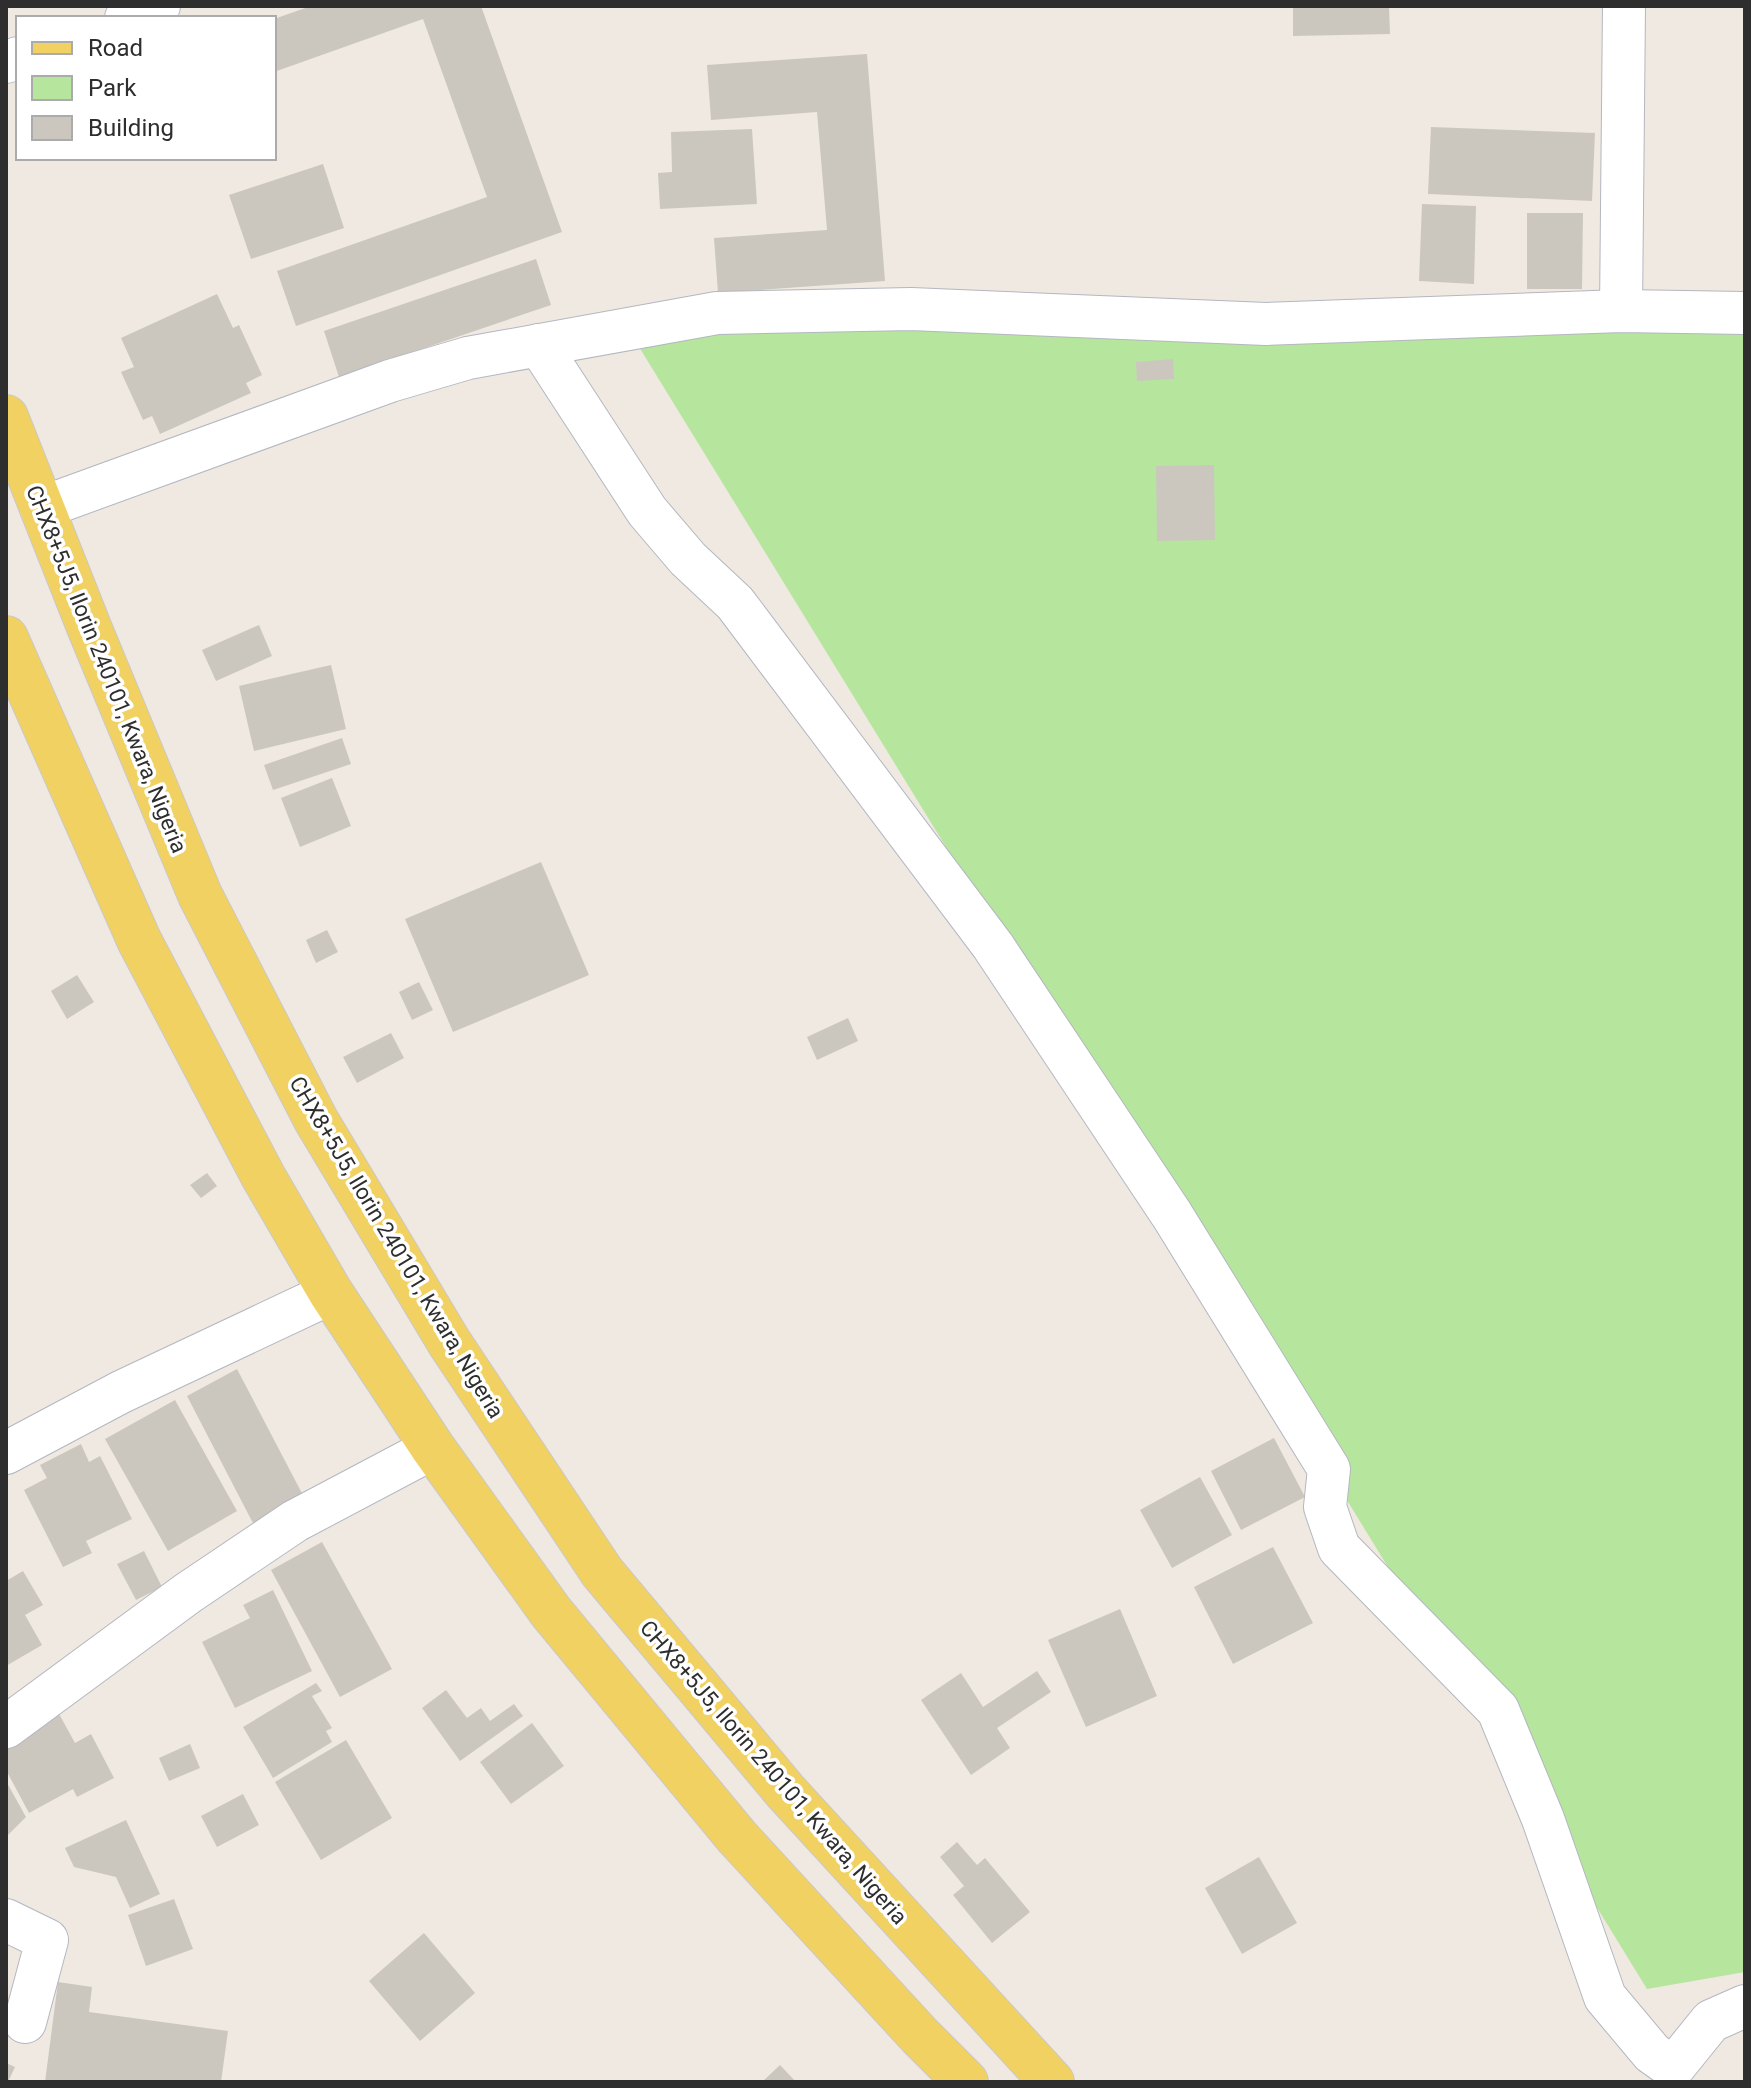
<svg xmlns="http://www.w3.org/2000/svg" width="1751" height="2088" font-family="Roboto,sans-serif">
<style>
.green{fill:#b6e59e}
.building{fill:#cbc7bf}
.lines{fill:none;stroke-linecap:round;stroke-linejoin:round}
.minor-casing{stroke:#b4b7c1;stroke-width:44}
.primary-casing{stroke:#c9c9c9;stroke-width:46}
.minor{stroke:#fff;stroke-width:42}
.primary{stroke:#f2d163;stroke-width:44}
.labels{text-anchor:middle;stroke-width:7;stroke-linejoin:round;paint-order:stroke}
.street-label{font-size:22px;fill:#2e2e2e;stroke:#fff}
</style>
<rect width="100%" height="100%" fill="#efe9e1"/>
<path class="green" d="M1745,317V1972L1647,1989L628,329Z"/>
<g class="building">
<path d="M311,6H481L562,232L296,326L277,271L487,197L423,19L274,72V19Z"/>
<path d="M1293,6H1389L1390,34L1293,36Z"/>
<path d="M867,54L885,281L718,293L714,238L827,230L817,112L711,120L707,65Z"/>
<path d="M1431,127L1595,133L1592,201L1428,194Z"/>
<path d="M752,129L757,204L660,209L658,173L672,172L671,132Z"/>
<path d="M323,164L344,228L251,259L229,195Z"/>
<path d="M1422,204L1476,206L1474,284L1419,281Z"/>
<path d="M1527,213H1583L1582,289H1527Z"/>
<path d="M536,259L551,305L339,377L324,331Z"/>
<path d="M217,294L233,328L239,325L262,375L246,383L251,393L160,434L152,416L143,420L121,372L134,367L121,338Z"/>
<path d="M1173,359L1174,379L1137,381L1136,362Z"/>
<path d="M1214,465L1215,540L1157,541L1156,466Z"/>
<path d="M259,625L272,656L216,681L202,650Z"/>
<path d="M331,665L346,729L254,751L239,686Z"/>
<path d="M342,738L351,764L273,790L264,765Z"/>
<path d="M332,778L351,826L300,847L281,798Z"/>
<path d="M541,862L589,975L453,1032L405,919Z"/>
<path d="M327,930L338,952L316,963L306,940Z"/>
<path d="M77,975L94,1002L67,1019L51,991Z"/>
<path d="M419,982L433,1010L412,1020L399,992Z"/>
<path d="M848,1018L858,1041L817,1060L807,1037Z"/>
<path d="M391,1033L404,1058L357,1083L343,1057Z"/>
<path d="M207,1173L217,1186L201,1198L190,1185Z"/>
<path d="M237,1369L306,1501L255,1527L187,1396Z"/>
<path d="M175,1400L237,1511L168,1551L105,1439Z"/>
<path d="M1274,1438L1305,1497L1241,1530L1211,1471Z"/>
<path d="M81,1444L89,1462L100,1456L132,1519L86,1541L92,1553L63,1567L24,1490L47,1478L40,1465Z"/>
<path d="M1200,1477L1232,1535L1172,1568L1140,1510Z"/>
<path d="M322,1542L392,1669L340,1697L271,1570Z"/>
<path d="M1273,1547L1313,1623L1233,1664L1194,1587Z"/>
<path d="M144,1551L162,1587L136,1600L117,1564Z"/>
<path d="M23,1571L43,1605L25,1615L42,1645L6,1666V1581Z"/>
<path d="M273,1590L312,1671L235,1708L202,1642L250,1618L243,1605Z"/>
<path d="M1120,1609L1157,1696L1086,1727L1048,1640Z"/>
<path d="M1037,1671L1051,1692L997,1728L1010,1748L971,1775L921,1700L961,1673L983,1707Z"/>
<path d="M316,1683L322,1691L312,1696L332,1728L326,1731L332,1742L273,1778L243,1727Z"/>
<path d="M446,1690L467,1718L481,1708L490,1721L514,1704L523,1716L460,1761L422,1708Z"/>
<path d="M58,1712L75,1743L91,1734L114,1778L77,1797L73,1789L29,1813L6,1770V1739Z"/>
<path d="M532,1723L564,1766L511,1804L480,1762Z"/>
<path d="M346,1740L392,1818L321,1860L275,1782Z"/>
<path d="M190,1744L200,1768L169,1781L159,1758Z"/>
<path d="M6,1781L26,1817L6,1837Z"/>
<path d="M243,1794L259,1825L217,1847L201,1816Z"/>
<path d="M126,1820L160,1894L130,1908L116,1877L74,1867L65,1848Z"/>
<path d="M957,1842L977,1865L985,1858L1030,1912L992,1943L953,1895L964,1886L940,1857Z"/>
<path d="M1259,1857L1297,1923L1242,1954L1205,1888Z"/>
<path d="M174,1899L193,1949L146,1966L128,1915Z"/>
<path d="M424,1933L475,1993L420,2041L369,1981Z"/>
<path d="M58,1982L92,1987L89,2012L228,2031L221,2082H45Z"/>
<path d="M6,2063L15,2067L8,2082H6Z"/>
<path d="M780,2065L796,2082H762Z"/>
</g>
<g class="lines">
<defs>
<g id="minor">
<path d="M126,18L159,6"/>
<path d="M6,62L18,58"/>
<path d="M1621,311L1624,6"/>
<path d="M539,345L647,511L688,559L735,603L993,946L1172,1215L1329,1469L1325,1507L1339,1548L1498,1710L1543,1819L1605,1997L1652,2053L1673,2068L1711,2021L1745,2006"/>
<path d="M41,508L390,381L468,358L717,313L911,309L1266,324L1621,311L1745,313"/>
<path d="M6,1453L121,1392L331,1293"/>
<path d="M6,1727L188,1593L295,1521L433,1448"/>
<path d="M6,1920L47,1940L25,2022"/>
</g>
<g id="primary">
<path d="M6,417L89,627L200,895L316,1120L449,1342L602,1572L786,1792L1052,2082"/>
<path d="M6,638L139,940L263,1176L331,1293L433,1448L551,1612L737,1837L920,2036L966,2082"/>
</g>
</defs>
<use href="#minor" class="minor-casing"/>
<use href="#primary" class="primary-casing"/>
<use href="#minor" class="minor"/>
<use href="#primary" class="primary"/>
</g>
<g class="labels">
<g class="street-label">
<text transform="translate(107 669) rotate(68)" y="8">CHX8+5J5, Ilorin 240101, Kwara, Nigeria</text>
<text transform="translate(397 1247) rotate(59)" y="8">CHX8+5J5, Ilorin 240101, Kwara, Nigeria</text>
<text transform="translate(774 1772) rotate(49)" y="8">CHX8+5J5, Ilorin 240101, Kwara, Nigeria</text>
</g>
</g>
<rect width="1751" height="2088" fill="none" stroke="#2e2e2e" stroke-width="16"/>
<rect x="16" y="16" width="260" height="144" fill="#ffffff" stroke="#ababab" stroke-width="2"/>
<rect x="32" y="42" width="40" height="12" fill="#f2d163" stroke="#ababab" stroke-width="2"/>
<text x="88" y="56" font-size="24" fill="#2e2e2e">Road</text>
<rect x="32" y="76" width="40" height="24" fill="#b6e59e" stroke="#ababab" stroke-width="2"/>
<text x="88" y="96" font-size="24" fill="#2e2e2e">Park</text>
<rect x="32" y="116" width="40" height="24" fill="#cbc7bf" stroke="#ababab" stroke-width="2"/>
<text x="88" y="136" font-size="24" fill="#2e2e2e">Building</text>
</svg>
